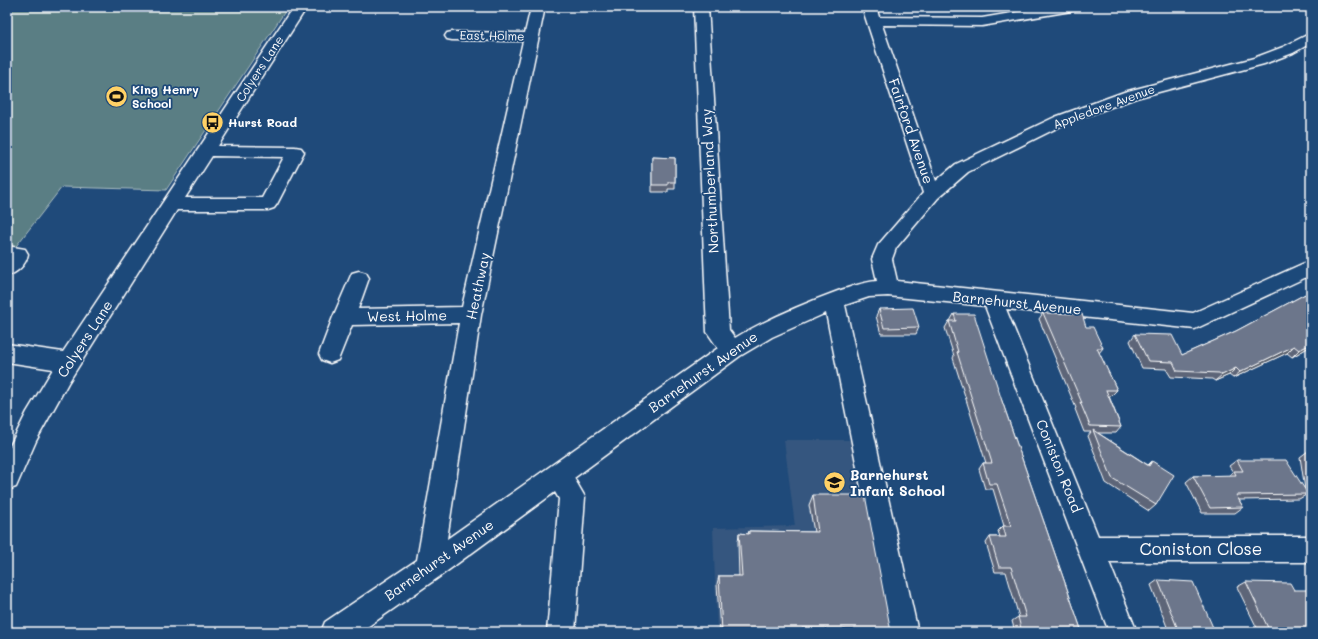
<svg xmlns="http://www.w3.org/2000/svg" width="1318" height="639" font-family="Mali,sans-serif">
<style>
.built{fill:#36577f}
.green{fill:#5a7e84;stroke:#acbec2}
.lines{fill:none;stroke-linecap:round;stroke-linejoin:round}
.minor-casing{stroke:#fff;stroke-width:3}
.minor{fill:#1f4a7a;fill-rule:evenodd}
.wall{fill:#5d6578;stroke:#fff}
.shaded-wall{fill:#4c5361;stroke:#fff}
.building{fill:#6c768b;stroke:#fff}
.labels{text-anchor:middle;stroke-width:3.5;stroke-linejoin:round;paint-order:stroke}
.far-street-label{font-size:12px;fill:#fff;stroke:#1f4a7a}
.far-poi-label{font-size:12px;font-weight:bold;fill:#fff;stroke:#1f4a7a;text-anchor:start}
.street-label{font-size:14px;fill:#fff;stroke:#1f4a7a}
.poi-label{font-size:14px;font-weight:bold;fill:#fff;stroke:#1f4a7a;text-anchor:start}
.near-street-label{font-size:17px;fill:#fff;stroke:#1f4a7a}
</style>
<rect width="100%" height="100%" fill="#1f4a7a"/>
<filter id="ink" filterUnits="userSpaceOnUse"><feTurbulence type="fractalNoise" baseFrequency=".025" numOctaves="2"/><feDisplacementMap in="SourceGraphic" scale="8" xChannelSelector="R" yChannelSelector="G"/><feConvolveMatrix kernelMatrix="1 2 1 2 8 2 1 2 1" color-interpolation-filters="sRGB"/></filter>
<g filter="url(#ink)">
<path class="built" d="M784,440H853L912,632H717L713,528L795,526Z"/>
<path class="green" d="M7,7H288L166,190L62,187L13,250L7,249Z"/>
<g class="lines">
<defs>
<g id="minor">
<path d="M293,7H307L218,146L295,147L301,148L304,152L277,204L274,208L268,210H177L68,383L36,441L16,487L7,490V452L27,412L53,369L7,362V344L63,352ZM212,156L284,157L262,198H185Z"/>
<path d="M531,7H545L481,315L447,539L718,348L707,332L694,7H708L729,330L735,338C767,319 803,304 838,291C851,287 863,282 877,281L872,259L878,245L923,193L862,7H876L879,17L982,18L1047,7H1078L1076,10L1071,11L982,26L882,25L936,181L956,164L1055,117L1124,92L1254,58L1283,47L1311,33V43L1293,53L1264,64L1136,98L1067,123L968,172L938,198L896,248L892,259L897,281L1193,313L1311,260V275L1195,329L1006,309L1098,536H1311V562H1109L1137,632H1109L985,306L888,296L869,297L845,305L918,632H890L826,313L772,337L740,356L574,478L585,497L575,632H547L559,499L555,492L439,577L360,632H321L325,622L417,560L459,323L352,325L338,360L330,363L322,360L319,354L333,317L352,273L359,271L366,273L369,278L358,309L462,307L523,41L452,40L447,39L445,36L447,33L452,32L525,33Z"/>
<path d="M7,246L25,249L28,254C26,265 17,273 7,276Z"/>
</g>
</defs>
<use href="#minor" class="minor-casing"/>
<use href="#minor" class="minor"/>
</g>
<g class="wall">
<path d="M652,157L675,158V189H668V192H652Z"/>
<path d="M1311,291V346L1292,357L1287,353L1233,378L1229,375L1215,381L1212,379L1171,377L1166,369L1142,368L1130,341L1135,334L1182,355L1236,331Z"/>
<path d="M879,309L919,327L916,334H881L876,316Z"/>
<path d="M1043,313L1086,327L1103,348L1099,353L1117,390L1111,396H1109L1121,427L1116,433H1098L1148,465L1152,461L1156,505L1149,511L1106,483L1088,436L1091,432H1084L1075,409L1076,408L1039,319Z"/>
<path d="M954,314L1002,401L1082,632H1015L1012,621L1018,617H1019L1006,572H995L986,543L990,537H1000L998,531L1003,526H1004L993,489H985L979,469L983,463H986L953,358L954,356L945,328L949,321H950Z"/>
<path d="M1308,451L1311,452V499H1307L1306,495L1299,499L1239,500L1243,507L1235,513H1202L1186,482L1193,476H1228L1233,472L1229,466L1237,460L1305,489L1300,457Z"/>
<path d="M813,495L891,632H720L717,584L719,576H739L738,542L739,533L748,534L749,531L814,532L809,505Z"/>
<path d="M1158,580L1215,632H1169L1151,585Z"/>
<path d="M1246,582L1294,590L1311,632H1259L1237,587Z"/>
</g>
<g class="shaded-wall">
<path d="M1311,344V346L1292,357L1299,350Z"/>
<path d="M1294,346L1287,353L1233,378L1240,372Z"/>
<path d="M1236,368L1229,375L1215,381L1222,375Z"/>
<path d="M7,374L10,377L8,381L9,383L7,387Z"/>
</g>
<g class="building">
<path d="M652,157L675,158V182H668V185H652Z"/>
<path d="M1311,291V344L1299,350L1294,346L1240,372L1236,368L1222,375L1219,373L1177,371L1173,362L1148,361L1135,334L1172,335L1182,355L1236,331Z"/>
<path d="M913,308L919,327L884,328L879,309Z"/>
<path d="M1043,313L1082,314L1086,327H1093L1103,348H1097L1117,390H1106L1121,427L1090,426L1080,402L1082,403Z"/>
<path d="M954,314H974L1002,401L1082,632H1022L1018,617H1026L1011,567H999L990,537H1006L1003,526H1011L997,484H989L983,463H992L957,352H958L949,321H956Z"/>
<path d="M1093,430L1149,466L1152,461L1174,475L1156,505L1112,478Z"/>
<path d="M1308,451L1311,452V467Z"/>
<path d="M1237,460H1286L1308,494L1236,495L1243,507L1210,508L1193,476L1236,475L1234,471H1243Z"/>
<path d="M813,495H865L891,632H854V629L802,628V632H722L719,576H742L739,533L749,534V531L818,532Z"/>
<path d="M1158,580L1193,582L1215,632H1179Z"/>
<path d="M1246,582L1290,583L1294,590H1311V632H1270Z"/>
</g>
</g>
<defs>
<symbol id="stadium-disc" viewBox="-11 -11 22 22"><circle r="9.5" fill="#ffd166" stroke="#1f4a7a"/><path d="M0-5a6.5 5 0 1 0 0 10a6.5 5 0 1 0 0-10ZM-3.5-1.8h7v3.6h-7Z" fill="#111"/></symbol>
<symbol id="bus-disc" viewBox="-11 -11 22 22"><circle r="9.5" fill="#ffd166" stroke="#1f4a7a"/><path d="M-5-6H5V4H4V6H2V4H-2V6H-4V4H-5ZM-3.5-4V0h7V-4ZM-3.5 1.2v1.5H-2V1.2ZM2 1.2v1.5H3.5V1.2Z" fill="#111"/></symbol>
<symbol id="school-disc" viewBox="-11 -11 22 22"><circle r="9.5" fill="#ffd166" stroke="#1f4a7a"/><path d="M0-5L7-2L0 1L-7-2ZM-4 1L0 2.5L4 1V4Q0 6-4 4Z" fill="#111"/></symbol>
</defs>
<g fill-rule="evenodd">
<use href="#stadium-disc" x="104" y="84" width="25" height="25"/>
<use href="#bus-disc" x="200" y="110" width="25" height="25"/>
<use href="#school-disc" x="822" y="470" width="25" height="25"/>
</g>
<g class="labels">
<g class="far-street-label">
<text transform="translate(492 36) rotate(1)" y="4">East Holme</text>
<text transform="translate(260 69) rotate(-57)" y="4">Colyers Lane</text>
<text transform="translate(1104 107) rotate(-20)" y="4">Appledore Avenue</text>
</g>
<g class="far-poi-label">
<text x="132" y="94">King Henry<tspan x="132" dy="14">School</tspan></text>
<text x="228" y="127">Hurst Road</text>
</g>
<g class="street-label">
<text transform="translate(911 131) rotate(71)" y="5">Fairford Avenue</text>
<text transform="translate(710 181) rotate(-93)" y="5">Northumberland Way</text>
<text transform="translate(478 286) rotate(-78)" y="5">Heathway</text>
<text transform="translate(1017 303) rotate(6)" y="5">Barnehurst Avenue</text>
<text transform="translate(407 316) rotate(-1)" y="5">West Holme</text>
<text transform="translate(85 339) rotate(-57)" y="5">Colyers Lane</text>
<text transform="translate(703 372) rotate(-35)" y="5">Barnehurst Avenue</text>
<text transform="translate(1059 466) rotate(68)" y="5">Coniston Road</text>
<text transform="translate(439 560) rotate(-35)" y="5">Barnehurst Avenue</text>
</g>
<g class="poi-label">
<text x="850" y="480">Barnehurst<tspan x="850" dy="16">Infant School</tspan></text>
</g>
<g class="near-street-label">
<text x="1201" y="555">Coniston Close</text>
</g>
</g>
<rect width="1318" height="639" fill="none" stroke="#1f4a7a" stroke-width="24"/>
<rect x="12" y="12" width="1294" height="615" fill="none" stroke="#fff" stroke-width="1.5" filter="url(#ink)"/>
</svg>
